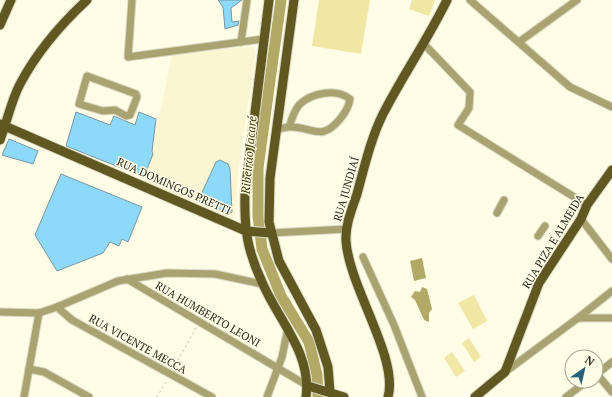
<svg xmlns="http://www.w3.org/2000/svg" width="612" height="397" font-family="'PT Serif',serif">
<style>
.built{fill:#faf6d1}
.green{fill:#f0e7a4}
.water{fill:#b2a967}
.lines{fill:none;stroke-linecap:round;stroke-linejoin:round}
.river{stroke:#b2a967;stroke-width:11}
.building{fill:#8dd9f9;stroke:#7a96a3}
.minor-casing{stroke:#d9d7c2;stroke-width:9}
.major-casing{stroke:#d9d7c2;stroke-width:11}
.path{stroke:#bdbba8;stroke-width:1;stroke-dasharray:2 3;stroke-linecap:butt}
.minor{stroke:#a9a372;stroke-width:7}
.major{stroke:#605821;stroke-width:9}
.labels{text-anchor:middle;stroke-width:3;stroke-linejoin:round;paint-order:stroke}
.street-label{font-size:11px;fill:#2a291e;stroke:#fffde6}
.water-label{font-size:12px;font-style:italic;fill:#3e3700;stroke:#fffde6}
</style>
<rect width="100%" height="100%" fill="#fffde6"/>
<path class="built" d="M245,47H253L256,52L238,171L236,212L231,220L146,182L172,55Z"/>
<g class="green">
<path d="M319,0H370L361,54L312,46Z"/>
<path d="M412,0H435L429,16L409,9Z"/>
<path d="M474,295L487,321L473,329L458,303Z"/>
<path d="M469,338L481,357L474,362L462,343Z"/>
<path d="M452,352L465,371L456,377L444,358Z"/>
</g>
<g class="water">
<path d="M422,258L426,278L414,281L410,261Z"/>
<path d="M422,287L427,289L432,309L429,313V322L424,320L415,300L411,297L415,291L420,292Z"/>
</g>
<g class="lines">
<path class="river" d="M281,0L258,168V216L262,249L281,296L309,342L317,375L318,397"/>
</g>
<g class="building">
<path d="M218,0H242L231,8L232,22L239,21L238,25L225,29L223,7Z"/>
<path d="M76,112L110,125L114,116L135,125L139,112L156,119L152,151L153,154L144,177L66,146Z"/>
<path d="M9,139L38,151L33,164L2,155Z"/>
<path d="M220,160L228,164L230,169L232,212L229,214L200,203L199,199L216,162Z"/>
<path d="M61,174L142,207L128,242L122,239L119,246L110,242L103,253L57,271L35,235Z"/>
</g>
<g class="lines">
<defs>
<g id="minor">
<path d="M132,0L128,57L263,39"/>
<path d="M470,0L570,87L612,107"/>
<path d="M241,42L247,0"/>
<path d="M519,42L577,0"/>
<path d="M424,44L470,92L469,108L458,125L587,205"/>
<path d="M87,76L136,94L137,97L130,115L126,116L115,110L103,111L79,104Z"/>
<path d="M276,130C280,129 285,127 289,127C313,126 320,143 340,119C345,113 349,106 350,99C336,88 312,93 300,104C294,110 292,119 289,127"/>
<path d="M497,213L504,200"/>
<path d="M581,219L612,259"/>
<path d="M271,233L347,229"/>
<path d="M538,236L545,226"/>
<path d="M363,257L394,325L422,397"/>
<path d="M127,279L308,386"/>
<path d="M57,307L72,320L212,397"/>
<path d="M0,312L39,313L57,307L118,281L167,273L215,274L262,284"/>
<path d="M578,318H612"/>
<path d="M29,369L44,372L89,397"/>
<path d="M505,372L578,318L612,291"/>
<path d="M597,374L612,392"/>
<path d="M596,375L612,362"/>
<path d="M24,397L39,313"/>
<path d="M267,397L282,357L288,328"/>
<path d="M566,397L587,381"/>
</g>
<g id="major">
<path d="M269,0L245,193C244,228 247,250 262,282C278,320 312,353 306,397"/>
<path d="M294,0L270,178L269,222L279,261L316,330L328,367L330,392"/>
<path d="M0,25L11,0"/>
<path d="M0,124L246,231L271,233"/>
<path d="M0,140C7,122 11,101 20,84C37,52 60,25 87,0"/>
<path d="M308,386L344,397"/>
<path d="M388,397C399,358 349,287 346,241C345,225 352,209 357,194C364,168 371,138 383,114C403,75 428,39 447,0"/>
<path d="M475,397L505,372L539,283L581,219L587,205L612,170"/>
</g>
</defs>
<use href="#minor" class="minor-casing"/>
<use href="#major" class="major-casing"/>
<g class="path">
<path d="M173,369L196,328"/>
<path d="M157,397L167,380"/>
</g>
<use href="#minor" class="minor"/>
<use href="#major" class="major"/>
</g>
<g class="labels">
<g class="street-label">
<text transform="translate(174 186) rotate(24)" y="4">RUA DOMINGOS PRETTI</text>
<text transform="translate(346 189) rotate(-74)" y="4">RUA JUNDIAÍ</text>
<text transform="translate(553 241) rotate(-59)" y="4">RUA PIZA E ALMEIDA</text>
<text transform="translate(208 314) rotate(30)" y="4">RUA HUMBERTO LEONI</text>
<text transform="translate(138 344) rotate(29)" y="4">RUA VICENTE MECCA</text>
</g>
<g class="water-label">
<text transform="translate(249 155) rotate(-85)" y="4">Ribeirão Jacaré</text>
</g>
</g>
<g transform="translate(584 369) rotate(34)"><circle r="19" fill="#fffde6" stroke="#aaa896"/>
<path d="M0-3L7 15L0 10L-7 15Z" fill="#26627a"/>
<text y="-6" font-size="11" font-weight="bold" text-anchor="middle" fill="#2a291e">N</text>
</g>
</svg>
